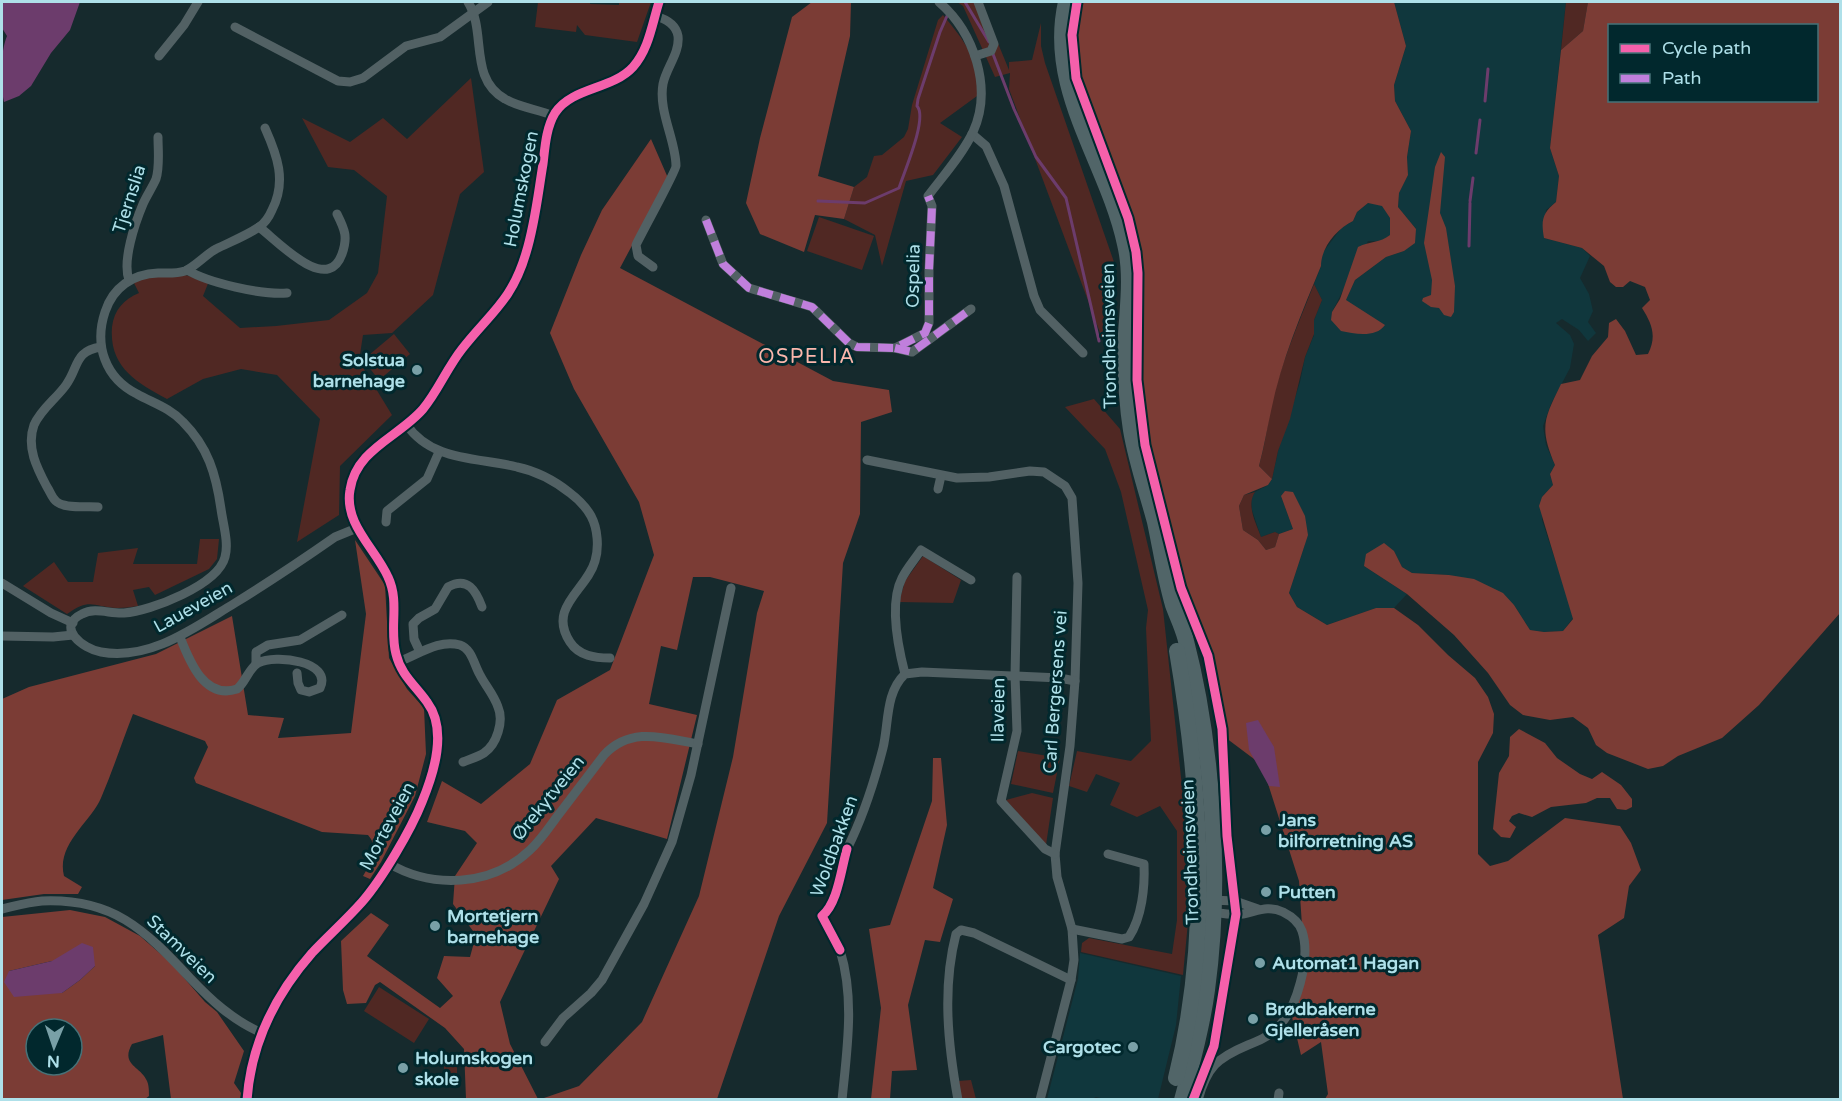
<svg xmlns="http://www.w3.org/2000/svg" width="1842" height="1101" font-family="'Varela Round',sans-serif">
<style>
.built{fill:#10373d}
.green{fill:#502823}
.forest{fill:#7b3c35;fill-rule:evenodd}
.water{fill:#6c3c6c}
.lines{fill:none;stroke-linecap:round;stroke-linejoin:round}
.stream{stroke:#6c3c6c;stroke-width:3}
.minor{stroke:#526164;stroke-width:9}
.trunk{stroke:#516568;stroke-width:16}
.quiet{stroke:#c07fdc;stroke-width:8;stroke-dasharray:15 8;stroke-linecap:butt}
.cycleway-casing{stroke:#01282d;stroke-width:13}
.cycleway{stroke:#f560ab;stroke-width:9}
.poi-dot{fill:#79a0a7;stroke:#01282d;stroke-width:2}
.labels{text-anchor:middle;stroke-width:6;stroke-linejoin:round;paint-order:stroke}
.street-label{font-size:18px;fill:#aee0e9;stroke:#01282d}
.poi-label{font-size:18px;font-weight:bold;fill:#aee0e9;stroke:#01282d;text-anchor:start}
.neighbourhood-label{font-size:20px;letter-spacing:1.5px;fill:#fab7ac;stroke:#01282d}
</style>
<rect width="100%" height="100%" fill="#162a2d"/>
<g class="built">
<path d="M1394,2H1566L1550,148L1559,176L1556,202L1546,210L1544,238L1582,248L1590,256L1580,278L1589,294L1593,311L1588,322L1596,333L1588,341L1579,330L1562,319L1556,323L1570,335L1574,344L1570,368L1551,404L1543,426L1546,445L1555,465L1550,474L1553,485L1542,497V520L1568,599L1573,618L1563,631L1544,632L1530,630L1514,605L1449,575L1412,573L1402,567L1394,551L1364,566L1407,594L1394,608H1376L1327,625L1297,607L1289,593L1305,544L1281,496L1293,529L1279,534L1275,532L1261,537L1252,510L1251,498L1255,492L1268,485L1272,479L1278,451L1300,382L1305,357L1314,335V320L1322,300L1314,284L1321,266V255L1342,227L1353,221L1357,212L1368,203L1382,205L1390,218V235L1382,241H1368L1332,312L1346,300L1355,280L1386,257L1404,251L1416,229L1398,207L1399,193L1408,175L1407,157L1411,131L1395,101L1394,85L1406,46Z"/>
<path d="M1080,953L1181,976L1176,1025L1158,1099L1109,1100L1096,1097L1092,1099H1047L1078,979Z"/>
</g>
<g class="green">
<path d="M538,2H590V4L619,5V2H651L637,42L585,35L577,25L576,32L535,27Z"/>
<path d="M957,2H981L1009,70V62L1032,60L1041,23V46L1045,63L1115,265L1111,307L1102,338L1009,89L1010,73L995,77L963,6Z"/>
<path d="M1566,2H1588L1583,31L1561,50Z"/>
<path d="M943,15C966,43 979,58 977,96L940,123L962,137L933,175L906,181L882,266L875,235L844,219L854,187L867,177L874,156L882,155L904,137L908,129L912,105L938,20Z"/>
<path d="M471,78L484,172L460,194L433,295L392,333L363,335L359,361L392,415L340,466L339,515L297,542L320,419L277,375L241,369L203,379L167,399C136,382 109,367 112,327C114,310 124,299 139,293L132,279L181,274L209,281L203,296L240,328L276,326L329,320L367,293L378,273L387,196L354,170L328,167L302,118L350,142L383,118L407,139Z"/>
<path d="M819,217L874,236L862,270L807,251Z"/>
<path d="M1314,284L1322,300L1314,320V334L1305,357L1290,419L1278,451L1272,479L1259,466C1264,448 1267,430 1270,411C1279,368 1298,325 1314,284Z"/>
<path d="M394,334L410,354L379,380L363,360Z"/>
<path d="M1094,399L1120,429L1163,609L1183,796L1191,890L1183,975L1081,952L1082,943L1089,938L1172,954L1177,920V831L1160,806L1137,817L1110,805L1120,783L1096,774L1087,792L1069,786L1077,751L1131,761L1151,741L1146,628L1148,610L1121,492L1105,449L1065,407Z"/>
<path d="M1255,492C1246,505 1256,523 1261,537L1275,532L1279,534L1275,547L1266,550L1258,540L1243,530L1239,506L1244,495Z"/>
<path d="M200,539H219L217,559L209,569L155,595L149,587L133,590L138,606C131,607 124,608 118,608C92,607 91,597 67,614L23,586L54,562L68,582H93L98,553L138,548L133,564H197Z"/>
<path d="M923,556L961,580L953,603L899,602L905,581Z"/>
<path d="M1018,751L1060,758L1053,793L1011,784Z"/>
<path d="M1032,793L1053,798L1046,845L1006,800Z"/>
<path d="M379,987L429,1019L414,1043L364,1011Z"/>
<rect x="444" y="1060" width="13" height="19"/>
<path d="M971,1080L976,1099H961L958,1081Z"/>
</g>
<g class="forest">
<path d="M812,2H851L850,36L818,176L854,187L844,219L815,215L804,252L760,234L746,203L760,138L792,17Z"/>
<path d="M1080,2H1394L1406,46L1394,85L1395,101L1411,131L1407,157L1408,175L1399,193L1398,207L1416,229L1415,243L1404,251L1386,257L1355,280L1346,300L1385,325C1376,338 1355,334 1341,331L1331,320L1332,312L1340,299L1358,247C1370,241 1380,243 1390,235V218L1382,206L1368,203L1357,212L1353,221C1337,229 1321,247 1321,266C1302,312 1281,361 1271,411C1267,429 1264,447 1259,466L1272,479L1268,485L1244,495L1239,506L1243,530L1258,540L1266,550L1275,547L1279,534L1293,529L1281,496L1285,491L1293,492L1305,516L1308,535L1289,593L1297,607L1327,625L1376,608H1394L1418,625L1448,655L1475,678L1488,697L1494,714L1493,733L1478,762V854L1490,866L1508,861L1565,818L1620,826L1631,843L1641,870L1629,886L1624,918L1598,935L1623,1099H1325L1328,1094L1321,1042L1301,1055L1292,1017L1297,1003L1304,955L1299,881L1262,765L1226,738L1142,432L1136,364L1137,257L1129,209L1110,156L1077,74V14Z"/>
<path d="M1588,2H1840V613L1759,705L1722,738L1678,756L1663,766L1648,769L1607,753L1596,745L1588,728L1573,717L1550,720L1523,715L1510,705L1488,673L1454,635L1407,594L1364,566L1366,554L1384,543L1394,551L1402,567L1412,573L1449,575L1474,579L1503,593L1514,605L1530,630L1544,632L1563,631L1573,619L1539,506L1542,497L1553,485L1550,474L1555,465C1539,427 1544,419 1561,384L1580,380L1592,356L1608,337L1609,323L1616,319L1625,331L1636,355L1648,354C1657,336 1652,324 1642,308L1650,300L1645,287L1630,281L1623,287H1616L1610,282L1604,266L1582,248L1544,238C1541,221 1542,213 1556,202L1559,176L1550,148L1561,50L1583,31ZM1610,26H1816V100H1610Z"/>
<path d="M651,139L668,178L620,268L833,381L889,390L892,412L861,422L860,514L843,563L827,823L779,916L717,1099H541L579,1086L642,1022L699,896L733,757L757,613L764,591L710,577H693L677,650L661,646L649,704L697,715L667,839L596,818L551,866L559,879L500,1002L510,1044L538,1099H466L464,1049L445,1028L380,982L375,985L366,1003L347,1004L343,990L341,941L371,913L389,925L367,956L440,1008L453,996L437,978L444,956L470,957L476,935L453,904L455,876L477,843L465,831L427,822L442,781L481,804L530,764L557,700L610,670L654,555L639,502L574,389L550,333L581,255L602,210Z"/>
<path d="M1441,152L1445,157L1440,213L1446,228L1455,286L1454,312L1451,317L1444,315L1439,308L1431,307L1422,301L1423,298L1431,295L1432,280L1424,243L1435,167Z"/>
<path d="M355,540L385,585L389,658L407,689L424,708L426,754L415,796L381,862L370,879L363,876C371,863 380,848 368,835L322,832L196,783L194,778L208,747L205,741L133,714C122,742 113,770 101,798C91,822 56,844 64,876L82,887L78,894H44L2,900V699L29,687L156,654L232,616L248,715L284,718L278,738L351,733L366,614Z"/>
<path d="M1519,729L1545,743L1557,758L1580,774L1592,779L1602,772L1621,785L1632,799V807L1626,810L1617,809L1610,798H1597L1586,803L1551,807L1532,817L1519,813L1512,816L1509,821L1516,827L1510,838L1501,837L1493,829L1499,773L1509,756L1510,737Z"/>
<path d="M933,758H941L947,825L933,888L953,899L940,942L925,940L908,1005L917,1070L892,1071L890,1099H871L881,1008L869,929L890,925L932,801Z"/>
<path d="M70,910L105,917L140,936L171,963L205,1002L217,1012L244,1051L234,1083L241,1093L240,1099H171L163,1035L132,1044C120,1065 141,1066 147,1081C149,1085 149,1092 149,1096L145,1099L2,1100V917ZM52,961L95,966L80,980L62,993L9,971ZM36,1029H72V1065H36Z"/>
</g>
<g class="water">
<path d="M2,2H80L70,30L51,53L31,86L19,96L4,102C0,83 0,53 7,36L2,28Z"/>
<path d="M1258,720L1274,747L1280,787L1269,786L1249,750L1246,723Z"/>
<path d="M82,943L93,947L95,966L80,980L62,993L14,997L4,982L9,971L52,961Z"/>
</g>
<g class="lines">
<g class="stream">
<path d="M965,2L989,42"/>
<path d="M993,54L1014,109L1036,157L1066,198L1099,341"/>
<path d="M1485,101L1488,69"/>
<path d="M1476,153L1480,120"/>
<path d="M818,201L865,203L899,188C904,172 928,118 917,106L918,99L940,32L947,16"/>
<path d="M1470,201L1473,178"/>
<path d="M1469,246L1470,203"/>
</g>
<g class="minor">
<path d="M468,2C487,32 468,78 505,99C520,108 538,109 554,116"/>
<path d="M235,27L338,81L350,82L363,78L406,46L440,37L488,2"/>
<path d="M159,56L184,25L198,2"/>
<path d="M975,56L991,51L994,44L978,2"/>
<path d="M265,128C277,155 287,181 272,210C269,217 265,223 259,227C246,236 230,242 216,249C205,255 196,266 185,271C176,274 166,273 158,273C133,274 113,287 105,312C94,345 105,378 137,394C153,403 170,408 183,422C208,447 216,474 221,509C223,524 229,543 225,557C218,585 151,611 124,613C110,614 95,607 82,614C55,627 83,649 101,652C151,661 195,627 235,603C269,582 302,560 335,537L357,528"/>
<path d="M972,134L986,146L1004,186L1034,296L1040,310L1083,353"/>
<path d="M706,220L723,264L749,288L812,307L849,343L857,347L895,348L925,333L929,323V270L932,206L928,196C943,176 962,155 973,132C993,88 974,32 939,2"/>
<path d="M259,227C277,240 327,296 342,254C348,237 345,230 337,214"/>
<path d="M653,267L638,256L636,245C641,234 676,171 676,166C676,141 658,111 663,84C666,68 680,53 678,36C676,24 666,19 655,16"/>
<path d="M187,270C209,283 261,295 287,293"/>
<path d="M129,280C122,261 135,223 143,204C147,195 152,188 156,179C160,166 158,151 158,137"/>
<path d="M895,348L912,352L971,309"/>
<path d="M406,424C432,462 477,457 517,467C536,471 555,481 570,493C578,499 586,507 591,516C598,529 599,548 595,561C587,590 547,607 570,642C579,656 595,658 610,658"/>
<path d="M867,460L957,478L989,477L1030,471L1044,472L1065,486L1072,498L1078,583L1075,681L1070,746L1055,854L1057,877L1072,929L1074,960L1071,980L1040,1100"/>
<path d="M938,489L941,476"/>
<path d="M98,507C87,506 66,509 57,502C52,499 50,491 47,487C37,468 26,447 34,425C41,409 56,399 66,385C79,367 74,351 101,347"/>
<path d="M386,522L387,511L427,479L439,452"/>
<path d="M1017,577L1015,676L1017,731L1001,801L1045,849L1055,854"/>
<path d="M2,583L51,613L73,623"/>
<path d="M2,636L53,637L73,635"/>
<path d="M180,637C189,660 204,700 237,689C246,682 248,669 258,663C275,654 333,661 320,688L309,692L301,690L298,683L297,673"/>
<path d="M420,652L414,639L413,624L419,618L435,609L448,587C468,576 476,591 482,607"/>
<path d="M398,662C418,655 438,639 460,645C472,649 474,665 480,675C485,685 494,695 498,707C504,721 497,744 484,753C478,757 470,759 463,762"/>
<path d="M256,664V652L268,645L300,640L342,615"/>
<path d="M905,674C898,647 889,603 902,578C907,568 915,559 921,550L971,580"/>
<path d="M847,849C863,817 874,783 883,748C889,723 885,693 905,674L922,672L1060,678L1075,681"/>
<path d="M388,863C432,889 491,887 530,850C540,841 548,829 556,818C572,797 588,776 604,755C631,726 664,738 698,744"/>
<path d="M1211,900L1235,901L1258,909"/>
<path d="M2,909C15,906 29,902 42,901C113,898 144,929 190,978C211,1000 232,1020 262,1033"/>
<path d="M1072,929L1122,939L1129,937C1142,917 1145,887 1144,864L1108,854"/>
<path d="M840,950C855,999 847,1049 842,1100"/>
<path d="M545,1042L563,1018L591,993L602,980L644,904L672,842L691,775L731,588"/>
<path d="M247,1100C251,1044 275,995 312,953C328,936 346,920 362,902C382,879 411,830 422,802C434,773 448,730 427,702C415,685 401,675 396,654C389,628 400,602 388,577C375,548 344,524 350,490C356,449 399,437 423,409C438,391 447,368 462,349C490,313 512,301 526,253C535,224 538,194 543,164C545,147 546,128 555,113C572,87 612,90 633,67C649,49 652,24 659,2"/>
<path d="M958,1100C948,1045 942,988 956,934L961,930L974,933L1071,980"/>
<path d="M1198,1100C1207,1067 1217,1058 1248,1045C1258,1041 1268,1037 1276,1029C1297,1010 1311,958 1302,931C1299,922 1291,916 1283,912C1268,905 1258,911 1243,914C1234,915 1220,914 1211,911"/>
<path d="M1278,1100L1279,1093"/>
</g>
<g class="trunk">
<path d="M1066,2C1046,90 1107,161 1125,244C1132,273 1128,304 1126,334C1125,366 1126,398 1131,430C1136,461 1147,492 1155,522C1161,550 1165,578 1173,605C1177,616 1182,626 1185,637C1213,743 1222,880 1207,990C1202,1027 1192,1063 1182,1100"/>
<path d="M1176,1078C1211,938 1201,793 1177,651"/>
</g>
<g class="quiet">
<path d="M706,220L723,264L749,288L812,307L849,343L857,347L895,348L925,333L929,323V270L932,206L928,196"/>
<path d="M895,348L912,352L971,309"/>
</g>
<defs>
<g id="cycleway">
<path d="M1077,2L1072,35L1076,78L1128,218L1136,252L1138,273L1137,380L1145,445L1181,588L1208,656L1222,729L1227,836L1236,914L1214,1046L1193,1100"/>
<path d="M840,950L822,916C838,903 841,869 847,849"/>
<path d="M247,1100C251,1044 275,995 312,953C328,936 346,920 362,902C382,879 411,830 422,802C434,773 448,730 427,702C415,685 401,675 396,654C389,628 400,602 388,577C375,548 344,524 350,490C356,449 399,437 423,409C438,391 447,368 462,349C490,313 512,301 526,253C535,224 538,194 543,164C545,147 546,128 555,113C572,87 612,90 633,67C649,49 652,24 659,2"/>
</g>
</defs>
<use href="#cycleway" class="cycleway-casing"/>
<use href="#cycleway" class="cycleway"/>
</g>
<g class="poi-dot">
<circle cx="417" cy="370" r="6"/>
<circle cx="1266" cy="830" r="6"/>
<circle cx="1266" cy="892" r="6"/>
<circle cx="435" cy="926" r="6"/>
<circle cx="1260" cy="963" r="6"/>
<circle cx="1253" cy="1019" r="6"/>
<circle cx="1133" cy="1047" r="6"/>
<circle cx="403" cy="1068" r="6"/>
</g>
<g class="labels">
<g class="street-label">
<text transform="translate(521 189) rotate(-79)" y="6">Holumskogen</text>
<text transform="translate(129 199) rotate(-72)" y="6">Tjernslia</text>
<text transform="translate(913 276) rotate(-89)" y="6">Ospelia</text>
<text transform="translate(1109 336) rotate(-91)" y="6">Trondheimsveien</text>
<text transform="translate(193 607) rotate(-29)" y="6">Laueveien</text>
<text transform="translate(1055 692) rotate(-86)" y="6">Carl Bergersens vei</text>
<text transform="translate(998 710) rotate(-89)" y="6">Ilaveien</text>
<text transform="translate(548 798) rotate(-51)" y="6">Ørekytveien</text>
<text transform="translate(387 826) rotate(-62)" y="6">Morteveien</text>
<text transform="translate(834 846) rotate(-70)" y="6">Woldbakken</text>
<text transform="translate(1190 852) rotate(-92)" y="6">Trondheimsveien</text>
<text transform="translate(182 949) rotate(44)" y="6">Stamveien</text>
</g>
<g class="poi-label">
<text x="405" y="366" text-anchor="end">Solstua<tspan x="405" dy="21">barnehage</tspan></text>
<text x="1278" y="826">Jans<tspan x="1278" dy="21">bilforretning AS</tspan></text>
<text x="1278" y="898">Putten</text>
<text x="447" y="922">Mortetjern<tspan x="447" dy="21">barnehage</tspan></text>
<text x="1272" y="969">Automat1 Hagan</text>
<text x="1265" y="1015">Brødbakerne<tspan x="1265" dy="21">Gjelleråsen</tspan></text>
<text x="1121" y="1053" text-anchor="end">Cargotec</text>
<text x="415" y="1064">Holumskogen<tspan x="415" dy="21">skole</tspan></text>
</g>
<g class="neighbourhood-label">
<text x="807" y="363">OSPELIA</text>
</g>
</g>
<rect width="1842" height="1101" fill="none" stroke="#aee0e9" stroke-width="6"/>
<rect x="1608" y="24" width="210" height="78" fill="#01282d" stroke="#467278" stroke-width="1.5"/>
<rect x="1620" y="44" width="30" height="9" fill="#f560ab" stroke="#467278" stroke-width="1.5"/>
<text x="1662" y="54" font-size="18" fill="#aee0e9">Cycle path</text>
<rect x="1620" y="74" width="30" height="9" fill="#c07fdc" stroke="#467278" stroke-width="1.5"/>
<text x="1662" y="84" font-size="18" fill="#aee0e9">Path</text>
<g transform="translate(54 1047) rotate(182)"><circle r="28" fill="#01282d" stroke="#467278" stroke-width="1.5"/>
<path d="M0-4.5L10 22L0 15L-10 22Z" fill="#79a0a7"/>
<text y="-9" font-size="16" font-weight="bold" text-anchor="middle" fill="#aee0e9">N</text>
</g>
</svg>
